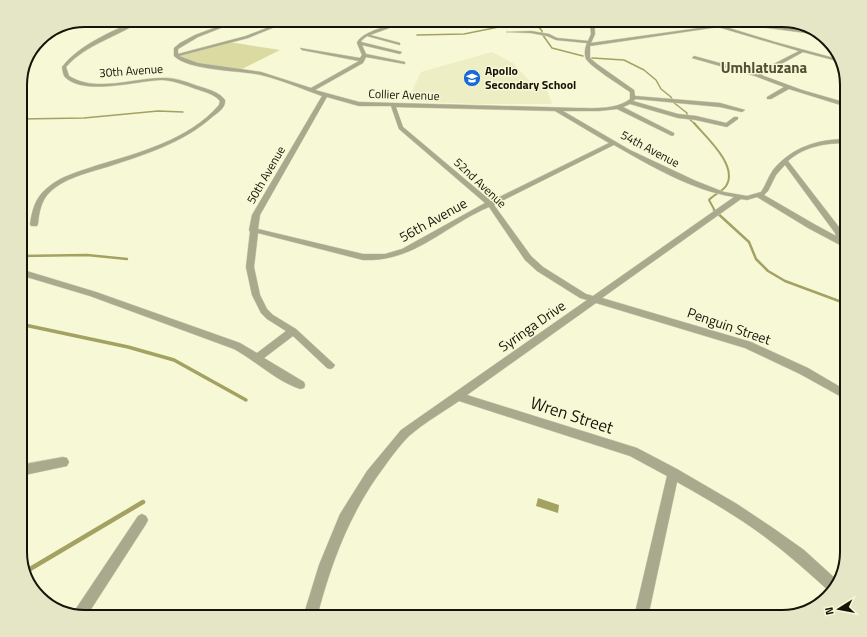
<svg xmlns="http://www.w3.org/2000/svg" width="867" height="637" font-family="'Titillium Web',sans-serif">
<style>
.built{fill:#edeec4}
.green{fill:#dadaa1}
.water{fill:#a3a263}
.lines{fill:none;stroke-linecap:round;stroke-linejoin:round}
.stream-far4{stroke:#a3a263;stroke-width:1.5}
.stream-far3{stroke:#a3a263;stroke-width:2}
.stream-far2{stroke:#a3a263;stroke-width:2.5}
.stream-far1{stroke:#a3a263;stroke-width:3.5}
.stream{stroke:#a3a263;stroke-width:4.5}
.minor-casing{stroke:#d3d4b5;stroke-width:1}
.minor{fill:#a9a98e;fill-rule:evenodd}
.labels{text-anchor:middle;stroke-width:3;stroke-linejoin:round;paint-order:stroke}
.far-street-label{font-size:12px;fill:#141408;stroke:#f7f8d6}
.far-poi-label{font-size:12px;font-weight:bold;fill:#141408;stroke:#f7f8d6;text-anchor:start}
.street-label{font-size:14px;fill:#141408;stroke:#f7f8d6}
.far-district-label{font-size:15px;font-weight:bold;fill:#515034;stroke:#f7f8d6}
.near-street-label{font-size:17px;fill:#141408;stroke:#f7f8d6}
.rim{fill:none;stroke:#141408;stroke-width:2}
</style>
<rect width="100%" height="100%" fill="#f7f8d6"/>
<path class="built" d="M492,52L513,63L531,83L546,87L552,104H475L411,101V93L421,72Z"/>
<path class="green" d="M229,42L280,50L240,70L190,64L179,59L176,56Z"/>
<path class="water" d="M538,498L559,505L558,513L536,506Z"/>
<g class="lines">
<g class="stream-far4">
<path d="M533,20L542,31V34L552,48L583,56"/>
<path d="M417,35L464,34L533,20"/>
<path d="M592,58L624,60L644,70L656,80L661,89L671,97L673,102L687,113V116"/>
<path d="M688,118L695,124"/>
<path d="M20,119L84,118L158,111L183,112"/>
</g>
<path class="stream-far3" d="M694,123C706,137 739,166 726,186C722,192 714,194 709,200L715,211"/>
<g class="stream-far2">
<path d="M714,210L749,242L756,259L768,271L785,281L847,304"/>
<path d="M20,256L87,255L127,259"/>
</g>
<path class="stream-far1" d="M20,324L128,347L174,360L246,400"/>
<path class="stream" d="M25,572L143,502"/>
<defs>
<g id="minor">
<path d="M89,20H95L42,37Z"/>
<path d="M137,20H142C118,37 86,44 66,67L69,76C96,93 133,78 162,78C176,77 189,83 201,87C210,90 219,92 225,100C226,108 217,113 211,118C181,144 143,155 107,167C87,173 64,178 49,193C41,201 39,213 38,224L37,226H31L30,224C32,211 35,198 46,189C60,176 78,172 95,166C138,153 189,140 219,105L220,101C214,94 205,92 196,89C185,85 175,81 163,80C139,80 86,96 66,78C63,76 63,71 62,67C80,44 111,32 137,20Z"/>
<path d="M236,20H241L198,37L178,49V54L246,36L287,20H292L248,38L179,56L198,63L261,72L311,88L359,61L302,50L300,48L360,58L362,55L357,43C360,32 394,24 405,20H411L370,35L400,43V45L367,36L362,40L361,42L402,52L400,54L362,45L366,54L405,62V64L366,57L363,63L315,90L359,102L577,108C594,108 616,110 630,99V92C620,85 591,67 586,59C584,54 585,48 587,43L556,40L547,36L531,33L506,32L531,31L549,34L557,38L588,41L591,34L590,20H594L595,34L591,43L714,26L697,20H703L775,42L841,60V62L803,52L761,75L802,90L847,103V107L789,89L771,99H767V97L784,87L755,76L692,58L694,56L756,73L799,51L718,27L590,46V58L597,64L634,90L635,96L720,103L745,110L742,112L720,107L636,99L633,101L678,114L696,116L726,123L734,117H738V119L727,127L696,120L678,118L630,104L623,107L674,133V135L672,136L617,109L599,111H563L630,150L696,181L724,192L747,196L761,192C766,185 768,177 773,170C792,147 818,139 847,139V143C826,143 805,146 788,161L842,231L847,241V246L840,245L808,228L757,197L747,200L741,199L602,298L751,342L808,368L847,391V400L800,374L745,348L596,303L467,395L637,448L677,469L737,504L773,528L804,550L837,580L834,591L830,592C809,573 788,554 765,537C737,516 707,499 677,482L648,617H634L667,476L630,456L459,401C443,412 424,423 409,436C400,445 391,457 384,467C350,512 331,563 317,617H303L319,565L340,514L367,471L401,430L587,300L580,298L537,271L525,260L489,207C444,226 415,262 363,260L258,233L254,267L260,295L267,309L273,315L296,329L335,365L333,368L330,369L327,368L293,336L264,358L304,382L305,385L304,388L300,389C276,381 256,361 234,349L90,296L20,275V269L96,292L240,343L257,353L286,331L267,319L261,313L252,295L246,267L250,232L249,230L252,215L322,96C302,89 282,80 261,75C238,70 190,71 174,56V48L180,43L195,35ZM327,97L359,106H391L399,129L485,203L402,249L385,254H363L258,229L260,215ZM396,107L555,111L609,143L491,201L403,127ZM614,145C651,166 691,190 734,197L593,296L586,294L543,267L531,256L494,205ZM785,165L835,233L836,236L814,224L764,195L768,191L776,175Z"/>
<path d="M719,20L819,32L822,35L720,22L718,21Z"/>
<path d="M63,457L67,458L69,462L67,466L20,476V465Z"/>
<path d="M142,514L146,516L148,520L146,524L86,617L73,613L138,516Z"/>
</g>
</defs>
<use href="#minor" class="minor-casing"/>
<use href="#minor" class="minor"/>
</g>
<defs>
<symbol id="school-disc" viewBox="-11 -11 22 22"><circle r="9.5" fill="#1769d3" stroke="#f7f8d6"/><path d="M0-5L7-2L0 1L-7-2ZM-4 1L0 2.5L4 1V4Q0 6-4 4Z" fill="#fff"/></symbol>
</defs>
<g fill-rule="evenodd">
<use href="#school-disc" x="462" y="68" width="20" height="20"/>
</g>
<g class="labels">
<g class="far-street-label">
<text transform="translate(131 71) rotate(-4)" y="4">30th Avenue</text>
<text transform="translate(404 95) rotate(2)" y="4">Collier Avenue</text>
<text transform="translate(650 149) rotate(28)" y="4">54th Avenue</text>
<text transform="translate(266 175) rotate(-60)" y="4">50th Avenue</text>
<text transform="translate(480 183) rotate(43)" y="4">52nd Avenue</text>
</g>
<g class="far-poi-label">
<text x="485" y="75">Apollo<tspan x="485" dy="14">Secondary School</tspan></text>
</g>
<g class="street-label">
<text transform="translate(433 220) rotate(-29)" y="5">56th Avenue</text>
<text transform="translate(532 326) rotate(-35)" y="5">Syringa Drive</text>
<text transform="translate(729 326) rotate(19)" y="5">Penguin Street</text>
</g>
<g class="far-district-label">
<text x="764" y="73">Umhlatuzana</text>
</g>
<g class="near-street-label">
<text transform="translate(572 415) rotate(18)" y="6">Wren Street</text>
</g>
</g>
<path d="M0 0H867V637H0ZM85 27H782A58 58 0 0 1 840 85V552A58 58 0 0 1 782 610H85A58 58 0 0 1 27 552V85A58 58 0 0 1 85 27Z" fill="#e5e6c6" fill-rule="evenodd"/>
<path class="rim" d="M85 27H782A58 58 0 0 1 840 85V552A58 58 0 0 1 782 610H85A58 58 0 0 1 27 552V85A58 58 0 0 1 85 27Z"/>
<g transform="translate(839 609) rotate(259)" stroke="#f7f8d6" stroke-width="3" paint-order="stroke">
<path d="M0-3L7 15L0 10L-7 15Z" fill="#141408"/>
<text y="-6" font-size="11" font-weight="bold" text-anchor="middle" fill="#141408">N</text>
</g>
</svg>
